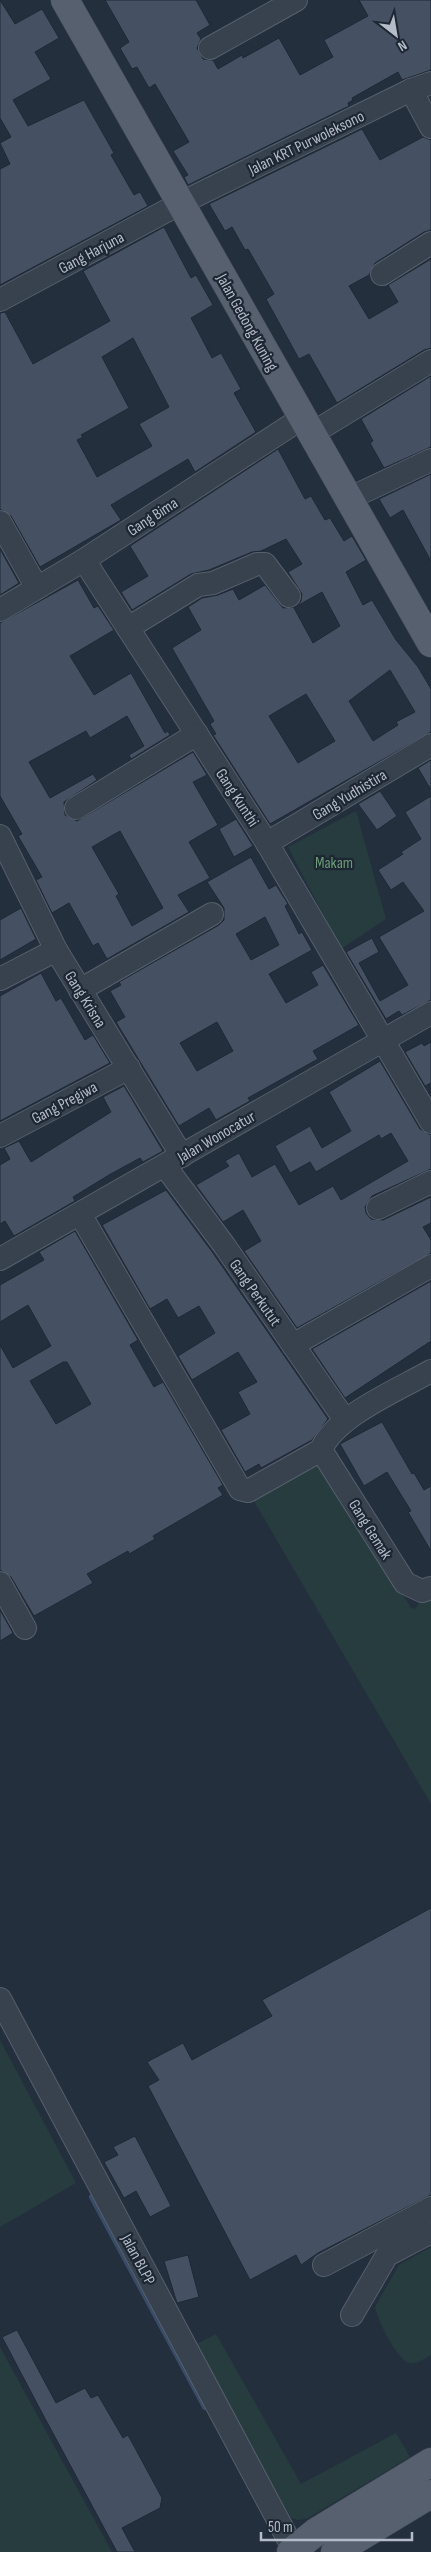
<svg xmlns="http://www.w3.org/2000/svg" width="431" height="2552" font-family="'Sofia Sans Condensed',sans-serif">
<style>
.green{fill:#263c3f}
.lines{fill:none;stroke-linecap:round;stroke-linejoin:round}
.stream{stroke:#394c67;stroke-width:6}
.building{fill:#455162;stroke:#1f2835;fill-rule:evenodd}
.minor-casing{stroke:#565f6c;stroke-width:24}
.major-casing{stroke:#414a57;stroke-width:29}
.minor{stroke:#38414e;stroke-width:22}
.major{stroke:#56606e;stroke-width:28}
.labels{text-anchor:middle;stroke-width:4.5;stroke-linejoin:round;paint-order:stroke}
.street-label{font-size:16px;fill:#b4bcc9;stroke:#1d2633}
.park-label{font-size:16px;fill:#6b9a76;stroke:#1d2633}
</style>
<rect width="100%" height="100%" fill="#242f3e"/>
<g class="green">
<path d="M356,811L386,919L341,949L288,847Z"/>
<path d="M321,1461L411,1608L415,1609L421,1599L431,1595V1804L251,1496Z"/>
<path d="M0,2040L76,2183L0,2227Z"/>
<path d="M431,2247V2355C424,2359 417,2364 409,2363C398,2361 376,2318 375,2307L399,2265Z"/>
<path d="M216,2334L301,2484L396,2433L410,2457L308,2518L298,2520L291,2518L195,2345Z"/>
<path d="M0,2347L112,2552H0Z"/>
</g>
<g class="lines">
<path class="stream" d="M92,2197L205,2407"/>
</g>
<g class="building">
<path d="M0,0L15,24L42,9L59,38L35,52L51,79L13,100L28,126L84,100L114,153L111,155L134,195L140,192L148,206L0,285V169L10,164L0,143L11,137L0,118Z"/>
<path d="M105,0H196L210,25L197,33L201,39L197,48L203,59L213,60L218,69L242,55L243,58L279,38L300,75L333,57L324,40L368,16L359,0H431V70L402,80L398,72L352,98L353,100L348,103L349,106L188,185L184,177L188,175L173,151L189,142L155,84L149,88L137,67L132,69L120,48L129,42Z"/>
<path d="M362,129L380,160L423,137L431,140V230L424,232L375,263L369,275L349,286L369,319L398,302L388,285L431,259V348L424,350L337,403L309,354L299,359L266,299L274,294L248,249L245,250L232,227L225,231L209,204Z"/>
<path d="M164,227L191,278L196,275L213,305L191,318L212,358L221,353L241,389L234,393L256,432L195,472L188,459L111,505L121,520L40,567L11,516L0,509V313L5,312L33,364L110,321L83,271ZM133,338L169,407L139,424L152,446L97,477L77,440L83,437L81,435L129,408L102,357Z"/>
<path d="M431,376V447L384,468L370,443L373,441L361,419Z"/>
<path d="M278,449L305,499L311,496L325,520L330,518L344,541L352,536L366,560L346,572L363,605L372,600L396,640L418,667L431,689V732L270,824L213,735L216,734L210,724L214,721L172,648L201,630L188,607L202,598L218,595L233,589L239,600L265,585L283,608L296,607L294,608L313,643L340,626L322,592L297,606L301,601L302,594L288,572L302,564L286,539L261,551L252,552L209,570L191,574L132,610L121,592L148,576L130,546ZM390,670L415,712L396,722L398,725L373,741L349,701ZM306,694L335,741L298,763L269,716Z"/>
<path d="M431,474V561L403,510L390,518L379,499Z"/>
<path d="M0,549L19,583L0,595Z"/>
<path d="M78,580L94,608L98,606L114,630L70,656L94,695L131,673L165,733L168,731L170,735L131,759L129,755L144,746L127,716L90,738L86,731L29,762L50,798L93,774L97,780L64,802L65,815L77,821L193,752L207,775L193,782L218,825L189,842L210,878L178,895L189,912L107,959L98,943L93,946L69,903L52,913L36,880L42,877L18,836L22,834L0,796V623ZM120,831L163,908L132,926L116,896L119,894L92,847Z"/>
<path d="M431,760V790L418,768Z"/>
<path d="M380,791L397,816L377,830L358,804Z"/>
<path d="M431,796V1000L402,1015L399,1011L386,1019L346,952L372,938L379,952L359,963L380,1001L408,985L379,937L424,911L403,882L391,890L378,870L403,854L401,852L421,839L405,812Z"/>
<path d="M236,819L253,846L234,857L219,829Z"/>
<path d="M251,857L269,889L276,885L288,904L285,906L299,934L302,932L312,950L269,974L286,1003L318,985L311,972L323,965L359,1025L313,1051L318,1059L248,1098L250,1101L216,1120L209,1108L179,1126L116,1022L125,1017L110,991L121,985L119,982L219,925L224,920V908L207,882ZM265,917L279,945L251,960L236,934ZM217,1022L233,1051L197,1071L180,1043Z"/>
<path d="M21,908L36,939L0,960V920Z"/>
<path d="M41,973L56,1001L61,998L85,1040L93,1035L110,1063L0,1121V996Z"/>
<path d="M431,1042V1083L425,1086L405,1052L422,1043L424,1046Z"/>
<path d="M380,1061L420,1129L431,1135V1169L372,1196L365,1207L366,1213L371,1219L383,1220L431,1197V1223L423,1227L431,1240V1253L297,1328L244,1251L261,1241L243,1210L223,1222L196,1185L229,1166L225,1161L239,1153L252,1177L275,1164L299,1205L333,1186L341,1200L408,1161L391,1133L381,1139L379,1135L316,1172L310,1162L290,1173L275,1146L310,1126L322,1148L351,1131L329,1092Z"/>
<path d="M124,1086L163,1151L143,1162L140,1158L109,1175L73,1197L75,1201L14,1236L5,1221L0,1224V1165L10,1159L4,1148L19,1141L31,1162L111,1112L103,1097Z"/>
<path d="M166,1190L213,1253L328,1419L312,1440L261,1468L259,1464L245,1472L221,1430L250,1414L238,1392L257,1382L238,1352L192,1380L178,1356L215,1333L199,1306L178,1318L167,1299L150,1309L102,1225Z"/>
<path d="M75,1231L138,1340L130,1345L154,1387L163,1382L223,1485L218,1488L223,1495L153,1536L155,1539L129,1554L128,1551L87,1574L93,1583L34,1616L11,1577L0,1570V1345L13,1368L51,1346L28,1305L0,1322V1285L44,1260L39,1252ZM63,1362H67L91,1404L56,1424L30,1381Z"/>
<path d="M431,1281V1341L345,1398L312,1349Z"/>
<path d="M382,1422L412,1474L414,1473L424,1490L431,1486V1551L408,1512L411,1511L387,1472L364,1486L340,1444Z"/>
<path d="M0,1610L13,1633L0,1641Z"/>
<path d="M431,1908V2195L318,2253L301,2265L296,2255L250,2280L148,2086L159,2080L147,2062L183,2043L192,2060L272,2016L262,2000Z"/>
<path d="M135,2136L171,2206L150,2217L136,2191L124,2198L104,2162L118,2155L113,2147Z"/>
<path d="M188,2255L199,2297L177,2303L164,2261Z"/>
<path d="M17,2330L56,2403L85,2388L91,2398L98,2395L123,2438L128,2435L162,2498L160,2508L122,2528L135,2552H117L41,2411L2,2337Z"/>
</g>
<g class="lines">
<defs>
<g id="minor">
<path d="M210,48L296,0"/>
<path d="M411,90L431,127"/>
<path d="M382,274L431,243"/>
<path d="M0,300L181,203L411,90L431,83"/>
<path d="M311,434L431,361"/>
<path d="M348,499L431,460"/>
<path d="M0,522L37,588"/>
<path d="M84,560L267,843L431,1122"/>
<path d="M0,610L84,560L302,418"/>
<path d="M128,628L198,585L213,583L257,564H265L289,596"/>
<path d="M76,808L197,734"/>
<path d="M0,836L56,950L182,1156"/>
<path d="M267,843L431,745"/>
<path d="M0,979L56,950"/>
<path d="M80,990L212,914"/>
<path d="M0,1136L129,1068"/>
<path d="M165,1166L224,1245L345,1420"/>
<path d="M378,1208L431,1182"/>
<path d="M80,1214L240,1489L248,1491L321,1450C335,1416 398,1390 431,1371"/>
<path d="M0,1259L431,1013"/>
<path d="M293,1345L431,1266"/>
<path d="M321,1450L405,1583L422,1591L431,1588"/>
<path d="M0,1583L25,1628"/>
<path d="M0,1999L294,2550"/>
<path d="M324,2265L431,2208"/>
<path d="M352,2315L387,2255L431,2232"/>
</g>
<g id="major">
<path d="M65,0L431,643"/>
<path d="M291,2552L316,2532L431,2462"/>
<path d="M335,2552L431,2494"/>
</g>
</defs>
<use href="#minor" class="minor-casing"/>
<use href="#major" class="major-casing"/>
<use href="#minor" class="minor"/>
<use href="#major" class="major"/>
</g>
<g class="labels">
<g class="street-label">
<text transform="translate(306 142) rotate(-26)" y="6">Jalan KRT Purwoleksono</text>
<text transform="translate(91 252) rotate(-28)" y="6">Gang Harjuna</text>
<text transform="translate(248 322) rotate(61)" y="6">Jalan Gedong Kuning</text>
<text transform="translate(152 516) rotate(-33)" y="6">Gang Bima</text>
<text transform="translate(349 794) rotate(-31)" y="6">Gang Yudhistira</text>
<text transform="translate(238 797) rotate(57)" y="6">Gang Kunthi</text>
<text transform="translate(86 999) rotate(58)" y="6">Gang Krisna</text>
<text transform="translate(64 1102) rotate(-28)" y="6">Gang Pregiwa</text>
<text transform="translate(216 1136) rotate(-30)" y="6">Jalan Wonocatur</text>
<text transform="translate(256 1292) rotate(55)" y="6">Gang Perkutut</text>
<text transform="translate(371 1529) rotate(58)" y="6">Gang Gemak</text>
<text transform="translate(139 2259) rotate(62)" y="6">Jalan BLPP</text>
</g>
<g class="park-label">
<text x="334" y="868">Makam</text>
</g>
</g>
<g transform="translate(396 35) rotate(149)" stroke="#1d2633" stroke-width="4" paint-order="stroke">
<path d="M0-4L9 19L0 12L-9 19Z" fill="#b4bcc9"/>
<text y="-8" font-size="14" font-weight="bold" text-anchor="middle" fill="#b4bcc9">N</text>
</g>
<path d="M261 2532v8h151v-8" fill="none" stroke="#b4bcc9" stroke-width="2.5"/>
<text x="268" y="2532" font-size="15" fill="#b4bcc9" stroke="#1d2633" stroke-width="4" paint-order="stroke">50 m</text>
</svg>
